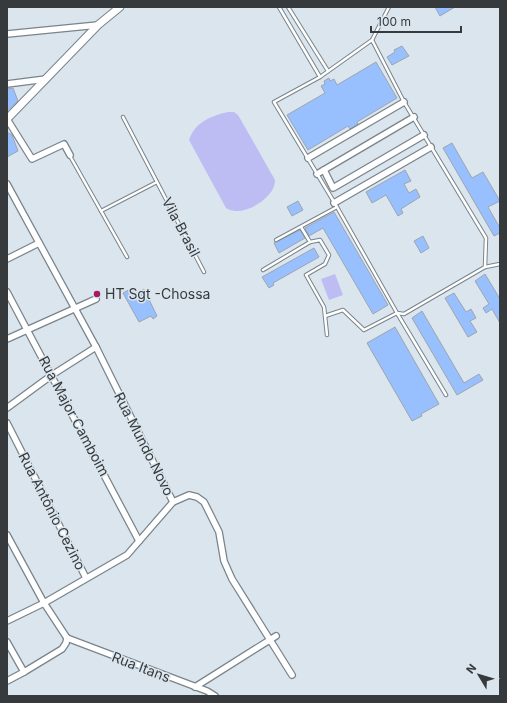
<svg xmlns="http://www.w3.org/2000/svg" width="507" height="703" font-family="Inter,sans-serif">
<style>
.green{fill:#bdbdf3}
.building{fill:#98bffe;stroke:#9fa5af}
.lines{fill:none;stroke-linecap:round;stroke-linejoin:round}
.service-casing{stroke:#79848b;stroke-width:4.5}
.minor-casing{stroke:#79848b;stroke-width:8}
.tertiary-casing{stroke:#79848b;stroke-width:9}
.service{stroke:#fff;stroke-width:2.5}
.minor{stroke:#fff;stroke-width:5.5}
.tertiary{stroke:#fff;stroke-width:7}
.poi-dot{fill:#a71b60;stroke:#dae5ed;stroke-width:1.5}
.labels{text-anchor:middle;stroke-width:3;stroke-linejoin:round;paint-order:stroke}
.street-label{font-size:14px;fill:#363a3d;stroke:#dae5ed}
.poi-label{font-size:14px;fill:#363a3d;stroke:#dae5ed;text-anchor:start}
</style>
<rect width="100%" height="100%" fill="#dae5ed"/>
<g class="green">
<path d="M228,112H234L238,115L275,180C276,198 241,219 226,208L189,140C195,122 211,116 228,112Z"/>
<path d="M335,274L343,295L329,300L321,279Z"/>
</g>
<g class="building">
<path d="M435,7H455L440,16Z"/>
<path d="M402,46L409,56L392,65L387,57L395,52L394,50Z"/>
<path d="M376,62L397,98L357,122L358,124L350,129L348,126L308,150L287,115L325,93L321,86L325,84L324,81L329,78L330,81L334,79L337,85Z"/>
<path d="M13,88L18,101L7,111V89Z"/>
<path d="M7,132L12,135L18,151L7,157Z"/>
<path d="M452,143L472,178L483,172L500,201L488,207L500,228V233L494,236L443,148Z"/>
<path d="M405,170L411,181L404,184L409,193L416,189L420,197L401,209L403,213L398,216L386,195L372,203L366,192Z"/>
<path d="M298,201L303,210L292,216L287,207Z"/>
<path d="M334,212L388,305L373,314L323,228L309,236L305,228Z"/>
<path d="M300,230L305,238L279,253L274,243Z"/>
<path d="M423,236L429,248L421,253L414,241Z"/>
<path d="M314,248L319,257L273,283L274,285L269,288L262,277Z"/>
<path d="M485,274L500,299V323L492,309L486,313L483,308L489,304L475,281Z"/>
<path d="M134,287L137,293L144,289L157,316L153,319L151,316L139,322L123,293Z"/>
<path d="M454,293L466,312L471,309L476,318L470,321L477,332L468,337L445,298Z"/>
<path d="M422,311L464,383L479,374L483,380L457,395L412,318Z"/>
<path d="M395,327L439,404L421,414L422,416L412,421L367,343Z"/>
</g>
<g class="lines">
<defs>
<g id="service">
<path d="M279,7L320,77"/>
<path d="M288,7L328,71"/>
<path d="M372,40L404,102L486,238L485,267L404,314L397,313L337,207L274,102L320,77Z"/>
<path d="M372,40L389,7"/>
<path d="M123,117L204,272"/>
<path d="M70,156L127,257"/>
<path d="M101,211L157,182"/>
<path d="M301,227L310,242"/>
<path d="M276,240L337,207"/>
<path d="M485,267L500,264"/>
<path d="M263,270L310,242L320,240L329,255L325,264L306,275L324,307L325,316L343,310L364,330L397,313L446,395"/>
<path d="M325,316L327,335"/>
</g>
<g id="minor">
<path d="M7,34L98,25"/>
<path d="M7,84L46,79"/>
<path d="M7,119L32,159L64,144L70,155"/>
<path d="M308,158L404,102"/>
<path d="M324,170L333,188L424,135"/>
<path d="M317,174L414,117"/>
<path d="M7,184L96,347L173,502L189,495L197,497L204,502L219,532L224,561L232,579L292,675"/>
<path d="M334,203L431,147"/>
<path d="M7,259L39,243"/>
<path d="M7,292L139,541"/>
<path d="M7,339L96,299"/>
<path d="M7,408L52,375L96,347"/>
<path d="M7,423L86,578"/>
<path d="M7,535L44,603L67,638"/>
<path d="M7,621L44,603L127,555L173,502"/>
<path d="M67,638L207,691L215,696"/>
<path d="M7,642L24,672"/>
<path d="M7,681L24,672L62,649L66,643L67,638"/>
<path d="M195,687L276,636"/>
</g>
<path id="tertiary" d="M7,119L98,25L120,7"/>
</defs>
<use href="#service" class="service-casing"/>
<use href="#minor" class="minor-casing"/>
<use href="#tertiary" class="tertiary-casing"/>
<use href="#service" class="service"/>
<use href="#minor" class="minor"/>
<use href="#tertiary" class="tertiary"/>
</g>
<circle class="poi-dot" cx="97" cy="294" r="4"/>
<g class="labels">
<g class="street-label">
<text transform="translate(181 227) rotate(62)" y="5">Vila Brasil</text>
<text transform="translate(74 416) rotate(62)" y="5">Rua Major Camboim</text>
<text transform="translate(144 444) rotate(63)" y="5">Rua Mundo Novo</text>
<text transform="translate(52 511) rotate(63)" y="5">Rua Antônio Cezino</text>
<text transform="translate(141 667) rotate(21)" y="5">Rua Itans</text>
</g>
<g class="poi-label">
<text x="105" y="299">HT Sgt -Chossa</text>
</g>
</g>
<rect width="507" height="703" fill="none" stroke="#363a3d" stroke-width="16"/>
<g transform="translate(479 675) rotate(308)" stroke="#dae5ed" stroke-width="3" paint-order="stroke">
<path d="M0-3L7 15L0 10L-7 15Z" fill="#363a3d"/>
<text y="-6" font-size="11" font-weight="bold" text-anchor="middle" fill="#363a3d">N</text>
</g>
<path d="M371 26v6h90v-6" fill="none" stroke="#363a3d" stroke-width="2"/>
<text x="377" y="26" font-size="12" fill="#363a3d" stroke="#dae5ed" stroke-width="3" paint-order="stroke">100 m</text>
</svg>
